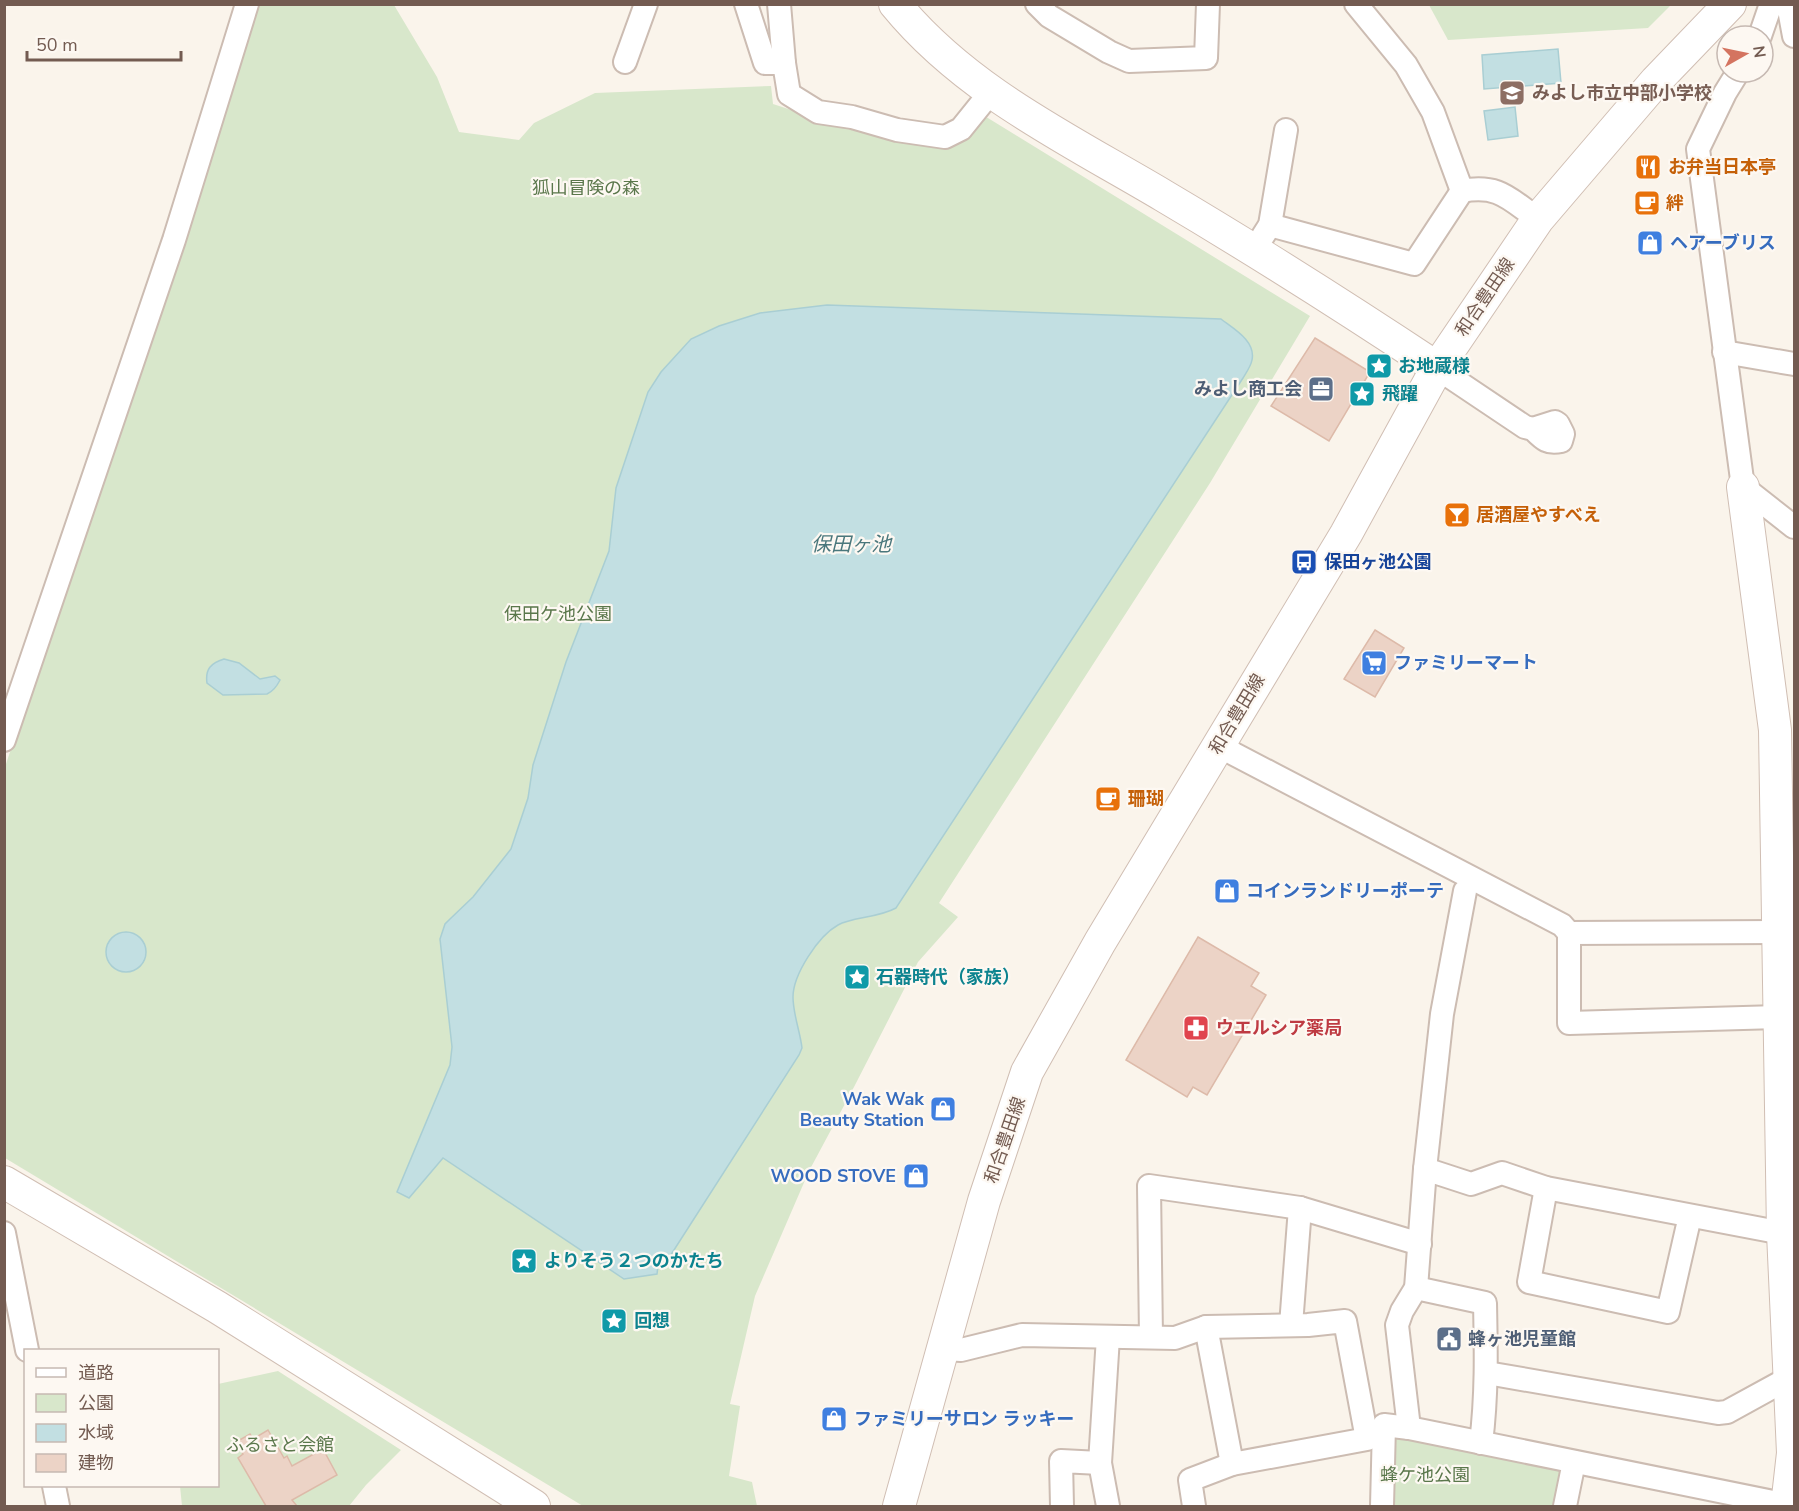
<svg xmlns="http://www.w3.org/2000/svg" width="1799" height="1511" font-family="'Nunito Sans','Noto Sans JP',sans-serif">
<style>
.green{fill:#d8e7cb}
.water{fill:#c2dfe2;stroke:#a9ced3;stroke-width:1.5}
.building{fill:#ecd3c6;stroke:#ddbaa9;stroke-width:1.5}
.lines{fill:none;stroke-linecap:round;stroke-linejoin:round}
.street-casing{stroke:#ccbcb2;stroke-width:26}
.secondary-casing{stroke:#d0beb3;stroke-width:34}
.street{stroke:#fff;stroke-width:22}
.secondary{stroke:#fff;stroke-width:32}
.labels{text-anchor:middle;stroke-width:4.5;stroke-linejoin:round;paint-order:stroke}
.education-label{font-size:18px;font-weight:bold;fill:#785e54;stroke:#fdf8f2;text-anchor:start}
.food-label{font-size:18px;font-weight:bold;fill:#c56008;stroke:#fdf8f2;text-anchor:start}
.park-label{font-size:18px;fill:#5a774b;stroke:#fdf8f2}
.shop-label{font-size:18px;font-weight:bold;fill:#366cbe;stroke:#fdf8f2;text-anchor:start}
.street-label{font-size:18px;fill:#735b51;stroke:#fdf8f2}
.culture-label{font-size:18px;font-weight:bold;fill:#0d838f;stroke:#fdf8f2;text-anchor:start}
.service-label{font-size:18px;font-weight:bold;fill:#4e5e75;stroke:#fdf8f2;text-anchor:end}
.transit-label{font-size:18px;font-weight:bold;fill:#164399;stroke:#fdf8f2;text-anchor:start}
.health-label{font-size:18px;font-weight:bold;fill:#be3a42;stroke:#fdf8f2;text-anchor:start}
.water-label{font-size:20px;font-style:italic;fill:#4a777c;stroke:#fdf8f2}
</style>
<rect width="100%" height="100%" fill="#faf4eb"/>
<g class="green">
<path d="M250,5H394L437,77L459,132L519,140L534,123L595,93L771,86L773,104L822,120L944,147L983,115L1310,316L1210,483L939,903L958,917L918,962L854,1087L809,1171L755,1296L730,1404L740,1406L729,1476L752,1482L757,1506H583L5,1158V767L111,450Z"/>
<path d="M1429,5H1671L1648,28L1448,40Z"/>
<path d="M278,1371L401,1450L366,1485L349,1506H182L180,1486H218V1384Z"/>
<path d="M1394,1437L1566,1472L1560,1506H1394Z"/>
</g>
<g class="water">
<path d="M1558,49L1561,83L1484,89L1482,55Z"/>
<path d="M1515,107L1518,136L1488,140L1484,111Z"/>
<path d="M827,305L1221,319C1234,329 1256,341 1252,360C1251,366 1246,373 1243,378L896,908C878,918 852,917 838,925C818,936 793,975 793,997C793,1014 800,1031 802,1048L799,1055L665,1264L658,1266L657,1274L624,1279L443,1158L409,1198L397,1192L450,1065L452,1047L440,939L445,924L450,919L473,897L511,849L528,798L533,765L566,662L609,551L616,488L648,392L661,372L691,339L719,326L760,313Z"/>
<path d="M224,659L239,663L260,679L275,676L280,680C277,686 274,691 267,694L223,695L207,683C205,669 211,663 224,659Z"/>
<circle cx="126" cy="952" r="20"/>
</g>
<g class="building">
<path d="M1315,338L1370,372L1329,441L1271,406Z"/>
<path d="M1375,630L1404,648L1375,697L1344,679Z"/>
<path d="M1198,937L1259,973L1251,986L1266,995L1207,1095L1193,1087L1187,1097L1126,1060Z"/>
<path d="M268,1430L284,1458L287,1456L292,1466L323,1449L337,1475L292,1500L297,1506H266L238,1458L243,1454L236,1442L250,1434L253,1439Z"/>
</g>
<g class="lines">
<defs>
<g id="street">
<path d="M746,4L765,63H784L789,94L818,112L852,117L897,130L945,137L961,129L990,93"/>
<path d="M779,4L784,63"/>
<path d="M1037,4L1049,16L1109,52L1129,61L1206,58L1208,4"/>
<path d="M1356,4L1406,65L1433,112L1462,191C1499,184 1509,199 1538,219"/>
<path d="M1788,4L1794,36"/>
<path d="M1760,36L1771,4"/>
<path d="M625,62L646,4"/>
<path d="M1738,72L1725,93L1698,149L1743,487L1794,527"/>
<path d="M1270,225L1414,264L1462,191"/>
<path d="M1263,236L1270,225L1286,130"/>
<path d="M1724,352L1794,364"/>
<path d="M1437,368L1525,427L1533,429L1555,422L1558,424L1563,434L1561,441C1547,444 1543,439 1533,429"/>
<path d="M4,740L174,240L247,4"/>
<path d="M1219,744L1234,754L1562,925L1569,933L1777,932"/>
<path d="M1569,933V1023L1778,1017"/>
<path d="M1425,1169L1471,1184L1502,1173L1546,1188L1783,1233"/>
<path d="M1546,1188L1529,1282L1668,1312L1690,1216"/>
<path d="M4,1233L27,1350"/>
<path d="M1416,1288L1485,1303C1486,1350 1487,1395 1481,1443"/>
<path d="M1291,1325L1300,1208"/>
<path d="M1206,1327L1232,1464"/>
<path d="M1151,1337L1149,1186L1300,1208L1420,1244"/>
<path d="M945,1349L961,1350L1022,1335L1175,1338L1206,1327L1308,1325L1345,1321L1367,1439L1232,1464L1190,1480L1194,1506"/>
<path d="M1487,1373L1718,1413L1727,1412L1789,1378"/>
<path d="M1409,1428L1397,1325L1402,1311L1416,1288L1425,1169L1442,1014L1465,891"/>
<path d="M54,1486L58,1506"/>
<path d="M1062,1506L1061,1461L1100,1463"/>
<path d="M1108,1506L1100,1463L1108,1337"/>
<path d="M1382,1506L1384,1425L1409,1428L1788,1505"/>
<path d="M1565,1506L1574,1462"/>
</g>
<g id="secondary">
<path d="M895,4C966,91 1070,140 1164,196C1257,251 1348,309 1437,368"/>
<path d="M1743,487L1775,730L1783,1233L1793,1453L1787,1506"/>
<path d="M4,1182L217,1307L534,1506"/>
<path d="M899,1506L984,1201L1027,1072L1100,942L1346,534L1437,368L1538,219L1656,81L1730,4"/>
</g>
</defs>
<use href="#street" class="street-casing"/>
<use href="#secondary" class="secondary-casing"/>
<use href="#street" class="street"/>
<use href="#secondary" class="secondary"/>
</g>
<defs>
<symbol id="school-square" viewBox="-11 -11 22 22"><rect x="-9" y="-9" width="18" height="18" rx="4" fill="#8d6e63" stroke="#fdf8f2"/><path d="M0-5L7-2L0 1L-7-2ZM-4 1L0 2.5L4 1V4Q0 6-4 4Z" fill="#fff"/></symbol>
<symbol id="restaurant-square" viewBox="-11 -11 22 22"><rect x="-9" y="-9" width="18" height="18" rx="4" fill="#e8710a" stroke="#fdf8f2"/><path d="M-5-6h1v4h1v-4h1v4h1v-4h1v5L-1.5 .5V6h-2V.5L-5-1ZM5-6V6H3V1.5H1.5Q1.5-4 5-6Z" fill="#fff"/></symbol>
<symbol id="cafe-square" viewBox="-11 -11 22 22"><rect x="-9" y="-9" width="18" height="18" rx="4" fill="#e8710a" stroke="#fdf8f2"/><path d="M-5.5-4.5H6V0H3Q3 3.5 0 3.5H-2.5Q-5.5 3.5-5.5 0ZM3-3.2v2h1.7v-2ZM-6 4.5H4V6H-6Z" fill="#fff"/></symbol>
<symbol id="shop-square" viewBox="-11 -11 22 22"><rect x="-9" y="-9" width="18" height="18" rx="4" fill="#3f7fe0" stroke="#fdf8f2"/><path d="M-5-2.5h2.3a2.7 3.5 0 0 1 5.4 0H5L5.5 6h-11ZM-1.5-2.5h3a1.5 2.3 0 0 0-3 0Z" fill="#fff"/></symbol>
<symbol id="sight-square" viewBox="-11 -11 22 22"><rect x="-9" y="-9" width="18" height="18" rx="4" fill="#0f9aa8" stroke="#fdf8f2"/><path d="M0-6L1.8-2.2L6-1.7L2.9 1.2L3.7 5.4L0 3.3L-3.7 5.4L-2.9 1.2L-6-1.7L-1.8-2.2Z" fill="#fff"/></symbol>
<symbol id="office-square" viewBox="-11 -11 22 22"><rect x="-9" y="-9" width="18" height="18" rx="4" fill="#5c6f8a" stroke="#fdf8f2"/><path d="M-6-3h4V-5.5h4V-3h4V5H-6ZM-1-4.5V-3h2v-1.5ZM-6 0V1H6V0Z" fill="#fff"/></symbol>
<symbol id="bar-square" viewBox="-11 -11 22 22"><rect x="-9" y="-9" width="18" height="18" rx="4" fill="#e8710a" stroke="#fdf8f2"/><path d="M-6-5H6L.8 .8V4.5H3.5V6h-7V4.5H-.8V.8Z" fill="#fff"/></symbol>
<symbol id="bus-square" viewBox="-11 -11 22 22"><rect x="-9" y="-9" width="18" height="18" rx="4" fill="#1a4fb4" stroke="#fdf8f2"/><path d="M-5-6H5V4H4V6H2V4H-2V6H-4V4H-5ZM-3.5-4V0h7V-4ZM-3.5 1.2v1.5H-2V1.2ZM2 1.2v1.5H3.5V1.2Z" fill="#fff"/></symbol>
<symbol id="supermarket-square" viewBox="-11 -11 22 22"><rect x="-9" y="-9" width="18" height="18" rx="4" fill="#3f7fe0" stroke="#fdf8f2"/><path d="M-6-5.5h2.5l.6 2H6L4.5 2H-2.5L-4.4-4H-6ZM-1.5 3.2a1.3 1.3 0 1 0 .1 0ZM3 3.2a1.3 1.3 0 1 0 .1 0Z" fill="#fff"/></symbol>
<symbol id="pharmacy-square" viewBox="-11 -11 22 22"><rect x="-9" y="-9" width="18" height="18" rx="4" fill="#e0444e" stroke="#fdf8f2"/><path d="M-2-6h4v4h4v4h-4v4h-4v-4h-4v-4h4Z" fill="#fff"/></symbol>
<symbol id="civic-square" viewBox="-11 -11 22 22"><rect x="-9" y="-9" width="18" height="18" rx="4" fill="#5c6f8a" stroke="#fdf8f2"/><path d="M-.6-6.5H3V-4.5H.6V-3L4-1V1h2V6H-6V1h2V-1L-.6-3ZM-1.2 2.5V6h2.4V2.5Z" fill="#fff"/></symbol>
</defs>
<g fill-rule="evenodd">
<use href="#school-square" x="1497" y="78" width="30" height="30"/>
<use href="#restaurant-square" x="1633" y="152" width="30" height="30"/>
<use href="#cafe-square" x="1632" y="188" width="30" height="30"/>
<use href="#shop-square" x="1635" y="228" width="30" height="30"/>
<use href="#sight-square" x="1364" y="351" width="30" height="30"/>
<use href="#office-square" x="1306" y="374" width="30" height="30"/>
<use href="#sight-square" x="1347" y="379" width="30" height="30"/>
<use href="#bar-square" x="1442" y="500" width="30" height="30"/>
<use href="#bus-square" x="1289" y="547" width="30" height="30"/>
<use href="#supermarket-square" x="1359" y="648" width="30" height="30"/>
<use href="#cafe-square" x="1093" y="784" width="30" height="30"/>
<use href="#shop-square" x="1212" y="876" width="30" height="30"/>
<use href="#sight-square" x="842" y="962" width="30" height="30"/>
<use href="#pharmacy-square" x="1181" y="1013" width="30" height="30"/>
<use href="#shop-square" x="928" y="1094" width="30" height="30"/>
<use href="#shop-square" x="901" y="1161" width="30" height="30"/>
<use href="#sight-square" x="509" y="1246" width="30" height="30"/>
<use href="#sight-square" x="599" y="1306" width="30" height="30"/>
<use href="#civic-square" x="1434" y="1324" width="30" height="30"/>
<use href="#shop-square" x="819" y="1404" width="30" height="30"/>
</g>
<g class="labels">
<g class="education-label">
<text x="1532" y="99">みよし市立中部小学校</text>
</g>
<g class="food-label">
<text x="1668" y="173">お弁当日本亭</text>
<text x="1666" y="209">絆</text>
<text x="1476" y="521">居酒屋やすべえ</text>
<text x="1128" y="805">珊瑚</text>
</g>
<g class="park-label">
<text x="586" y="194">狐山冒険の森</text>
<text x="558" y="620">保田ケ池公園</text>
<text x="280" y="1451">ふるさと会館</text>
<text x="1425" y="1481">蜂ケ池公園</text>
</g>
<g class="shop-label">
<text x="1670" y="249">ヘアーブリス</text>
<text x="1394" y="669">ファミリーマート</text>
<text x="1246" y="897">コインランドリーポーテ</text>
<text x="924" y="1105" text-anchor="end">Wak Wak<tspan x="924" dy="21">Beauty Station</tspan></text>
<text x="896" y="1182" text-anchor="end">WOOD STOVE</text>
<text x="854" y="1425">ファミリーサロン ラッキー</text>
</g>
<g class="street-label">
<text transform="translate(1485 297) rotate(-56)" y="6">和合豊田線</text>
<text transform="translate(1237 714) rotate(-59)" y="6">和合豊田線</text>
<text transform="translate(1005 1140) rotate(-71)" y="6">和合豊田線</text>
</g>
<g class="culture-label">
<text x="1398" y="372">お地蔵様</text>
<text x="1382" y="400">飛躍</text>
<text x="876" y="983">石器時代（家族）</text>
<text x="544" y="1267">よりそう２つのかたち</text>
<text x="634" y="1327">回想</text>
</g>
<g class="service-label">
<text x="1302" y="395">みよし商工会</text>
<text x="1468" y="1345" text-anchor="start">蜂ヶ池児童館</text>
</g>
<g class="transit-label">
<text x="1324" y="568">保田ヶ池公園</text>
</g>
<g class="health-label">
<text x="1216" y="1034">ウエルシア薬局</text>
</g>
<g class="water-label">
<text x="851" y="551">保田ヶ池</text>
</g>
</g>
<rect width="1799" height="1511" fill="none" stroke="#735b51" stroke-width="12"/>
<rect x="24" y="1349" width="195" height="138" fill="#fdf8f2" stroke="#c6b9b2" stroke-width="1.5"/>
<rect x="36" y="1368" width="30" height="9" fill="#ffffff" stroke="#c6b9b2" stroke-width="1.5"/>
<text x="78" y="1379" font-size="18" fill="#735b51">道路</text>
<rect x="36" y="1394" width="30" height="18" fill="#d8e7cb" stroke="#c6b9b2" stroke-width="1.5"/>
<text x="78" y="1409" font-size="18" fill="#735b51">公園</text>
<rect x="36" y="1424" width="30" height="18" fill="#c2dfe2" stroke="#c6b9b2" stroke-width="1.5"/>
<text x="78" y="1439" font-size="18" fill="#735b51">水域</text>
<rect x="36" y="1454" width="30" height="18" fill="#ecd3c6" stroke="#c6b9b2" stroke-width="1.5"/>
<text x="78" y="1469" font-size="18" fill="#735b51">建物</text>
<g transform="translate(1745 54) rotate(81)"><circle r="28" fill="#fdf8f2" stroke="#c6b9b2" stroke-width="1.5"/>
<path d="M0-4.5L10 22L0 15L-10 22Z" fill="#d47460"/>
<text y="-9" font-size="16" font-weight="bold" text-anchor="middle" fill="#735b51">N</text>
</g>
<path d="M27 51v9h154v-9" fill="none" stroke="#735b51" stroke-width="3"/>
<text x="36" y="51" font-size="18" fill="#735b51" stroke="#fdf8f2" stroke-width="4.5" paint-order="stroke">50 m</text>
</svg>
